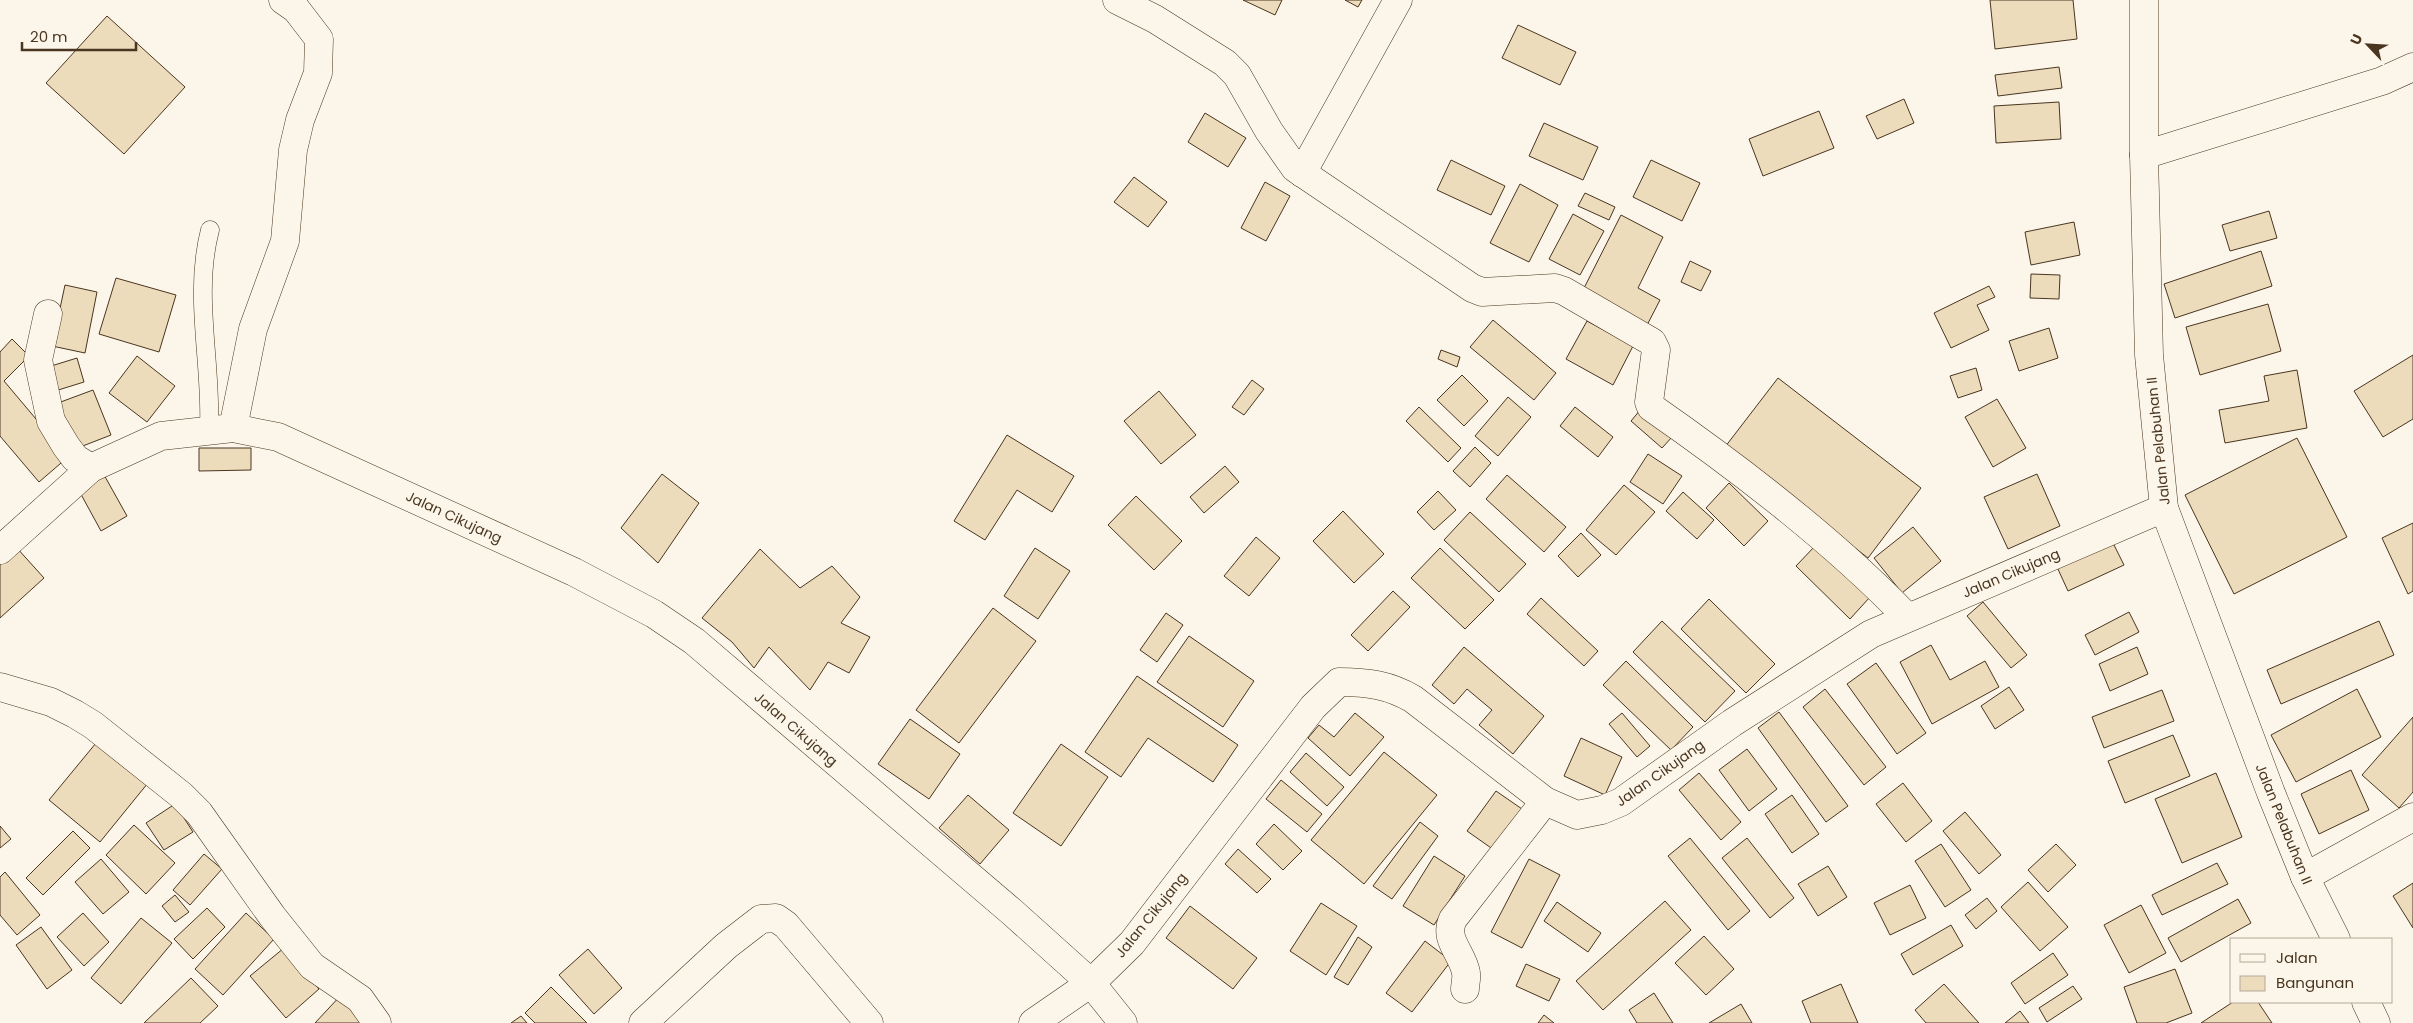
<svg xmlns="http://www.w3.org/2000/svg" width="2413" height="1023" font-family="Poppins,sans-serif">
<style>
.building{fill:#ecdcbc;stroke:#4a3520}
.lines{fill:none;stroke-linecap:round;stroke-linejoin:round}
.service-casing{stroke:#4a3520;stroke-width:19}
.minor-casing{stroke:#4a3520;stroke-width:29}
.secondary-casing{stroke:#4a3520;stroke-width:29}
.service{stroke:#fbf6e9;stroke-width:18}
.minor{stroke:#fbf6e9;stroke-width:28}
.secondary{stroke:#fbf6e9;stroke-width:28}
.labels{text-anchor:middle;stroke-width:4;stroke-linejoin:round;paint-order:stroke}
.street-label{font-size:14px;fill:#4a3520;stroke:#fbf6e9}
</style>
<rect width="100%" height="100%" fill="#fbf6e9"/>
<g class="building">
<path d="M1243,0H1282L1275,15Z"/>
<path d="M1345,0H1362L1358,7Z"/>
<path d="M1990,0H2073L2077,39L1995,49Z"/>
<path d="M107,16L185,87L124,154L46,83Z"/>
<path d="M1518,25L1576,52L1560,85L1502,58Z"/>
<path d="M2059,67L2062,88L1998,96L1995,75Z"/>
<path d="M1904,99L1914,123L1877,139L1866,116Z"/>
<path d="M2059,102L2061,139L1996,143L1994,106Z"/>
<path d="M1819,111L1834,148L1763,176L1749,139Z"/>
<path d="M1205,113L1246,138L1228,167L1188,142Z"/>
<path d="M1544,123L1598,147L1583,180L1529,156Z"/>
<path d="M1451,160L1505,186L1491,215L1437,190Z"/>
<path d="M1651,160L1700,183L1682,221L1633,197Z"/>
<path d="M1134,177L1167,202L1148,227L1114,202Z"/>
<path d="M1265,182L1290,196L1266,241L1241,228Z"/>
<path d="M1520,184L1558,205L1529,262L1490,243Z"/>
<path d="M1585,193L1615,207L1609,220L1578,206Z"/>
<path d="M2269,211L2277,238L2230,251L2222,225Z"/>
<path d="M1573,214L1604,231L1580,275L1549,259Z"/>
<path d="M1621,215L1663,237L1638,288L1660,300L1645,329L1580,296Z"/>
<path d="M2074,222L2080,255L2031,265L2025,232Z"/>
<path d="M2261,251L2272,286L2175,318L2164,284Z"/>
<path d="M1690,261L1711,271L1701,291L1681,282Z"/>
<path d="M2031,274L2060,275L2059,299L2030,298Z"/>
<path d="M116,278L176,295L159,352L99,334Z"/>
<path d="M65,285L97,292L85,353L52,346Z"/>
<path d="M1989,286L1995,297L1977,305L1989,330L1951,348L1934,313Z"/>
<path d="M2268,304L2281,351L2200,375L2186,327Z"/>
<path d="M1493,320L1556,373L1534,400L1470,347Z"/>
<path d="M1587,321L1633,346L1613,385L1566,359Z"/>
<path d="M2049,328L2058,358L2019,371L2009,341Z"/>
<path d="M12,339L29,356L4,381L68,457L39,482L0,436V352Z"/>
<path d="M1441,350L1460,357L1457,367L1438,359Z"/>
<path d="M2413,355V419L2383,437L2354,391Z"/>
<path d="M137,356L175,386L147,422L109,393Z"/>
<path d="M77,358L84,382L55,391L48,367Z"/>
<path d="M1976,368L1982,390L1958,398L1950,376Z"/>
<path d="M2297,370L2307,428L2225,443L2219,410L2269,401L2264,376Z"/>
<path d="M1462,375L1488,401L1464,426L1437,400Z"/>
<path d="M1778,378L1921,488L1868,558L1725,447Z"/>
<path d="M1252,380L1264,389L1244,415L1232,407Z"/>
<path d="M93,390L111,435L75,449L58,403Z"/>
<path d="M1159,391L1196,435L1161,464L1124,421Z"/>
<path d="M1508,397L1531,417L1498,456L1475,436Z"/>
<path d="M1997,399L2026,448L1993,467L1965,417Z"/>
<path d="M1419,407L1461,448L1448,462L1406,421Z"/>
<path d="M1575,407L1613,437L1598,457L1560,426Z"/>
<path d="M1641,409L1672,437L1662,448L1631,421Z"/>
<path d="M1007,435L1074,476L1052,512L1017,490L985,540L954,521Z"/>
<path d="M2297,438L2347,537L2234,594L2185,495Z"/>
<path d="M1475,447L1491,463L1470,487L1453,471Z"/>
<path d="M199,448H251V470L199,471Z"/>
<path d="M1648,454L1682,476L1663,504L1630,482Z"/>
<path d="M1225,466L1239,482L1204,513L1190,497Z"/>
<path d="M103,473L127,516L101,531L77,487Z"/>
<path d="M662,474L699,503L658,563L621,528Z"/>
<path d="M2037,474L2060,526L2008,549L1984,497Z"/>
<path d="M1507,475L1566,527L1544,552L1486,499Z"/>
<path d="M1729,483L1768,521L1744,546L1706,508Z"/>
<path d="M1624,485L1655,512L1616,555L1586,530Z"/>
<path d="M1438,491L1456,510L1434,530L1417,512Z"/>
<path d="M1683,492L1714,520L1697,539L1666,511Z"/>
<path d="M1136,496L1182,541L1154,570L1108,525Z"/>
<path d="M1343,511L1384,554L1354,583L1313,541Z"/>
<path d="M1470,512L1526,564L1499,592L1444,540Z"/>
<path d="M2413,523V591L2408,594L2382,538Z"/>
<path d="M1913,527L1941,561L1902,593L1874,558Z"/>
<path d="M1581,533L1601,555L1578,577L1558,556Z"/>
<path d="M1256,537L1280,558L1249,596L1224,576Z"/>
<path d="M2112,541L2124,565L2068,591L2057,567Z"/>
<path d="M1816,545L1870,597L1850,619L1796,566Z"/>
<path d="M16,547L44,578L0,618V562Z"/>
<path d="M1035,548L1070,571L1038,619L1004,596Z"/>
<path d="M1440,548L1494,600L1465,629L1411,578Z"/>
<path d="M760,549L800,588L832,566L860,597L841,623L870,637L849,673L828,662L810,690L769,647L754,668L732,642L702,618Z"/>
<path d="M1393,591L1410,607L1368,651L1351,635Z"/>
<path d="M1541,598L1598,651L1584,666L1527,614Z"/>
<path d="M1709,599L1775,664L1746,693L1681,629Z"/>
<path d="M1983,602L2027,655L2011,668L1967,616Z"/>
<path d="M993,608L1036,641L959,743L916,710Z"/>
<path d="M2129,612L2139,632L2095,655L2085,635Z"/>
<path d="M1166,613L1183,625L1157,662L1140,650Z"/>
<path d="M1662,621L1735,691L1705,722L1633,652Z"/>
<path d="M2379,621L2394,655L2281,704L2267,670Z"/>
<path d="M1189,636L1254,681L1223,727L1157,682Z"/>
<path d="M1931,645L1950,680L1985,661L1999,687L1932,724L1900,662Z"/>
<path d="M1464,647L1544,716L1513,754L1479,725L1492,710L1467,689L1454,704L1432,685Z"/>
<path d="M2137,647L2148,674L2110,691L2099,664Z"/>
<path d="M1626,661L1693,727L1671,750L1603,685Z"/>
<path d="M1876,663L1926,733L1897,754L1847,684Z"/>
<path d="M1137,676L1238,745L1213,782L1148,738L1121,777L1085,752Z"/>
<path d="M2009,687L2024,710L1995,729L1981,706Z"/>
<path d="M1825,689L1886,767L1864,785L1803,707Z"/>
<path d="M2357,689L2381,737L2296,782L2271,735Z"/>
<path d="M2162,690L2174,721L2104,748L2092,717Z"/>
<path d="M1779,712L1848,806L1826,822L1758,728Z"/>
<path d="M1355,713L1384,737L1350,776L1308,738L1319,725L1334,737Z"/>
<path d="M1622,713L1650,746L1637,757L1609,724Z"/>
<path d="M2413,717V792L2399,808L2362,775Z"/>
<path d="M910,719L960,754L929,799L878,764Z"/>
<path d="M2173,735L2190,776L2125,803L2108,761Z"/>
<path d="M101,737L152,778L100,842L49,800Z"/>
<path d="M1581,738L1622,757L1605,795L1564,776Z"/>
<path d="M1061,744L1108,777L1061,846L1013,813Z"/>
<path d="M1747,749L1777,789L1749,811L1719,770Z"/>
<path d="M1384,752L1437,795L1364,884L1311,840Z"/>
<path d="M1306,753L1344,787L1327,806L1290,772Z"/>
<path d="M2351,770L2369,810L2319,834L2301,794Z"/>
<path d="M1699,773L1741,822L1721,840L1679,790Z"/>
<path d="M2216,773L2242,837L2182,863L2155,799Z"/>
<path d="M1281,780L1322,814L1307,832L1266,799Z"/>
<path d="M1903,783L1932,821L1906,842L1876,804Z"/>
<path d="M1496,791L1522,809L1494,850L1467,831Z"/>
<path d="M968,795L1009,830L980,864L939,828Z"/>
<path d="M1792,795L1819,834L1792,853L1765,814Z"/>
<path d="M175,804L193,832L164,850L146,823Z"/>
<path d="M1965,812L2001,855L1979,874L1943,831Z"/>
<path d="M1420,822L1438,836L1392,899L1373,886Z"/>
<path d="M1274,824L1302,851L1283,870L1256,844Z"/>
<path d="M134,825L175,863L146,894L106,855Z"/>
<path d="M0,826L11,839L0,848Z"/>
<path d="M73,831L90,848L43,895L26,878Z"/>
<path d="M1690,838L1750,911L1728,930L1668,856Z"/>
<path d="M1747,838L1794,898L1770,918L1722,858Z"/>
<path d="M1941,844L1971,890L1945,907L1915,861Z"/>
<path d="M2056,844L2076,865L2048,892L2028,870Z"/>
<path d="M1238,849L1271,879L1257,893L1225,864Z"/>
<path d="M204,854L222,869L190,905L173,890Z"/>
<path d="M1434,856L1465,876L1434,925L1403,906Z"/>
<path d="M101,859L129,892L103,914L75,882Z"/>
<path d="M1529,859L1560,875L1522,948L1491,932Z"/>
<path d="M2217,863L2228,884L2162,915L2152,895Z"/>
<path d="M1828,866L1847,897L1818,916L1798,884Z"/>
<path d="M5,872L40,915L17,935L0,915V877Z"/>
<path d="M2028,882L2068,927L2040,951L2001,907Z"/>
<path d="M2413,883V928L2393,896Z"/>
<path d="M1910,885L1926,918L1890,935L1874,903Z"/>
<path d="M175,895L189,912L175,922L162,906Z"/>
<path d="M1987,898L1997,911L1976,929L1965,915Z"/>
<path d="M2238,899L2251,923L2181,962L2168,938Z"/>
<path d="M1665,901L1691,930L1603,1010L1576,981Z"/>
<path d="M1557,902L1601,933L1588,952L1544,921Z"/>
<path d="M1321,903L1357,926L1326,975L1290,951Z"/>
<path d="M2141,905L2166,953L2129,973L2104,925Z"/>
<path d="M1190,906L1257,958L1233,989L1166,938Z"/>
<path d="M207,908L225,927L193,959L174,939Z"/>
<path d="M83,913L109,942L84,966L57,937Z"/>
<path d="M246,913L274,939L223,995L195,969Z"/>
<path d="M141,918L172,943L121,1004L91,978Z"/>
<path d="M1951,925L1963,946L1913,975L1901,954Z"/>
<path d="M41,927L72,970L47,989L16,945Z"/>
<path d="M1704,936L1734,969L1706,995L1675,963Z"/>
<path d="M1358,937L1372,947L1348,985L1334,977Z"/>
<path d="M1425,941L1451,961L1412,1012L1386,993Z"/>
<path d="M284,948L319,989L286,1018L250,976Z"/>
<path d="M588,949L622,988L594,1014L559,975Z"/>
<path d="M2053,953L2068,975L2025,1004L2011,983Z"/>
<path d="M1526,964L1560,979L1549,1001L1516,986Z"/>
<path d="M2175,969L2192,1013L2166,1023H2137L2124,987Z"/>
<path d="M191,978L218,1006L200,1023H144Z"/>
<path d="M1841,984L1858,1023H1811L1802,1001Z"/>
<path d="M1944,984L1979,1023H1926L1915,1010Z"/>
<path d="M2073,986L2082,999L2047,1022L2039,1008Z"/>
<path d="M551,987L587,1023H535L525,1013Z"/>
<path d="M1654,993L1673,1023H1637L1629,1010Z"/>
<path d="M342,994L372,1023H315Z"/>
<path d="M2233,1002H2258L2272,1023H2201Z"/>
<path d="M1741,1004L1752,1023H1709Z"/>
<path d="M2020,1011L2029,1023H2005Z"/>
<path d="M1544,1015L1554,1023H1538Z"/>
<path d="M521,1016L527,1023H511Z"/>
</g>
<g class="lines">
<defs>
<path id="service" d="M209,429C212,363 193,295 210,230"/>
<g id="minor">
<path d="M1117,0L1155,19L1225,63L1237,75L1269,131L1295,168L1472,288L1482,292L1555,288L1564,291L1652,342L1656,350L1649,402L1651,407C1740,469 1832,539 1907,617"/>
<path d="M2144,155L2382,81L2413,67"/>
<path d="M1302,173L1398,0"/>
<path d="M48,314L38,360L51,421L66,446L75,458L91,468"/>
<path d="M233,428L253,329L285,241L293,150L300,120L318,73L319,39L296,9L283,0"/>
<path d="M0,550L91,468L161,436L233,428L278,437L574,572L654,614L694,641L1012,912L1091,983L1132,943L1313,707L1339,682C1368,682 1389,685 1413,699L1545,801L1577,815L1602,810L1621,802L1732,723L1871,634L2164,508"/>
<path d="M0,687L51,702L75,714L93,725L181,795L199,813L272,916L312,966L360,999L377,1023"/>
<path d="M2305,877L2413,817"/>
<path d="M1465,989C1465,984 1467,978 1466,973C1463,953 1443,940 1453,919L1545,801"/>
<path d="M643,1023L726,946L761,919L776,918L786,925L869,1023"/>
<path d="M1033,1023L1091,983L1123,1023"/>
</g>
<g id="secondary">
<path d="M2144,0V155L2149,355L2164,508L2271,793L2305,877L2336,939"/>
<path d="M2366,1002L2376,1023"/>
</g>
</defs>
<use href="#service" class="service-casing"/>
<use href="#minor" class="minor-casing"/>
<use href="#secondary" class="secondary-casing"/>
<use href="#service" class="service"/>
<use href="#minor" class="minor"/>
<use href="#secondary" class="secondary"/>
</g>
<g class="labels">
<g class="street-label">
<text transform="translate(2158 441) rotate(-96)" y="5">Jalan Pelabuhan II</text>
<text transform="translate(454 517) rotate(25)" y="5">Jalan Cikujang</text>
<text transform="translate(2011 573) rotate(-23)" y="5">Jalan Cikujang</text>
<text transform="translate(796 729) rotate(41)" y="5">Jalan Cikujang</text>
<text transform="translate(1660 773) rotate(-35)" y="5">Jalan Cikujang</text>
<text transform="translate(2284 824) rotate(68)" y="5">Jalan Pelabuhan II</text>
<text transform="translate(1151 915) rotate(-51)" y="5">Jalan Cikujang</text>
</g>
</g>
<rect x="2230" y="938" width="162" height="65" fill="#fbf6e9" stroke="#b4a999"/>
<rect x="2240" y="954" width="25" height="8" fill="#fbf6e9" stroke="#b4a999"/>
<text x="2276" y="963" font-size="15" fill="#4a3520">Jalan</text>
<rect x="2240" y="976" width="25" height="15" fill="#ecdcbc" stroke="#b4a999"/>
<text x="2276" y="988" font-size="15" fill="#4a3520">Bangunan</text>
<g transform="translate(2368 45) rotate(295)" stroke="#fbf6e9" stroke-width="4" paint-order="stroke">
<path d="M0-4L9 19L0 12L-9 19Z" fill="#4a3520"/>
<text y="-8" font-size="14" font-weight="bold" text-anchor="middle" fill="#4a3520">U</text>
</g>
<path d="M22 42v8h114v-8" fill="none" stroke="#4a3520" stroke-width="2.5"/>
<text x="30" y="42" font-size="15" fill="#4a3520" stroke="#fbf6e9" stroke-width="4" paint-order="stroke">20 m</text>
</svg>
